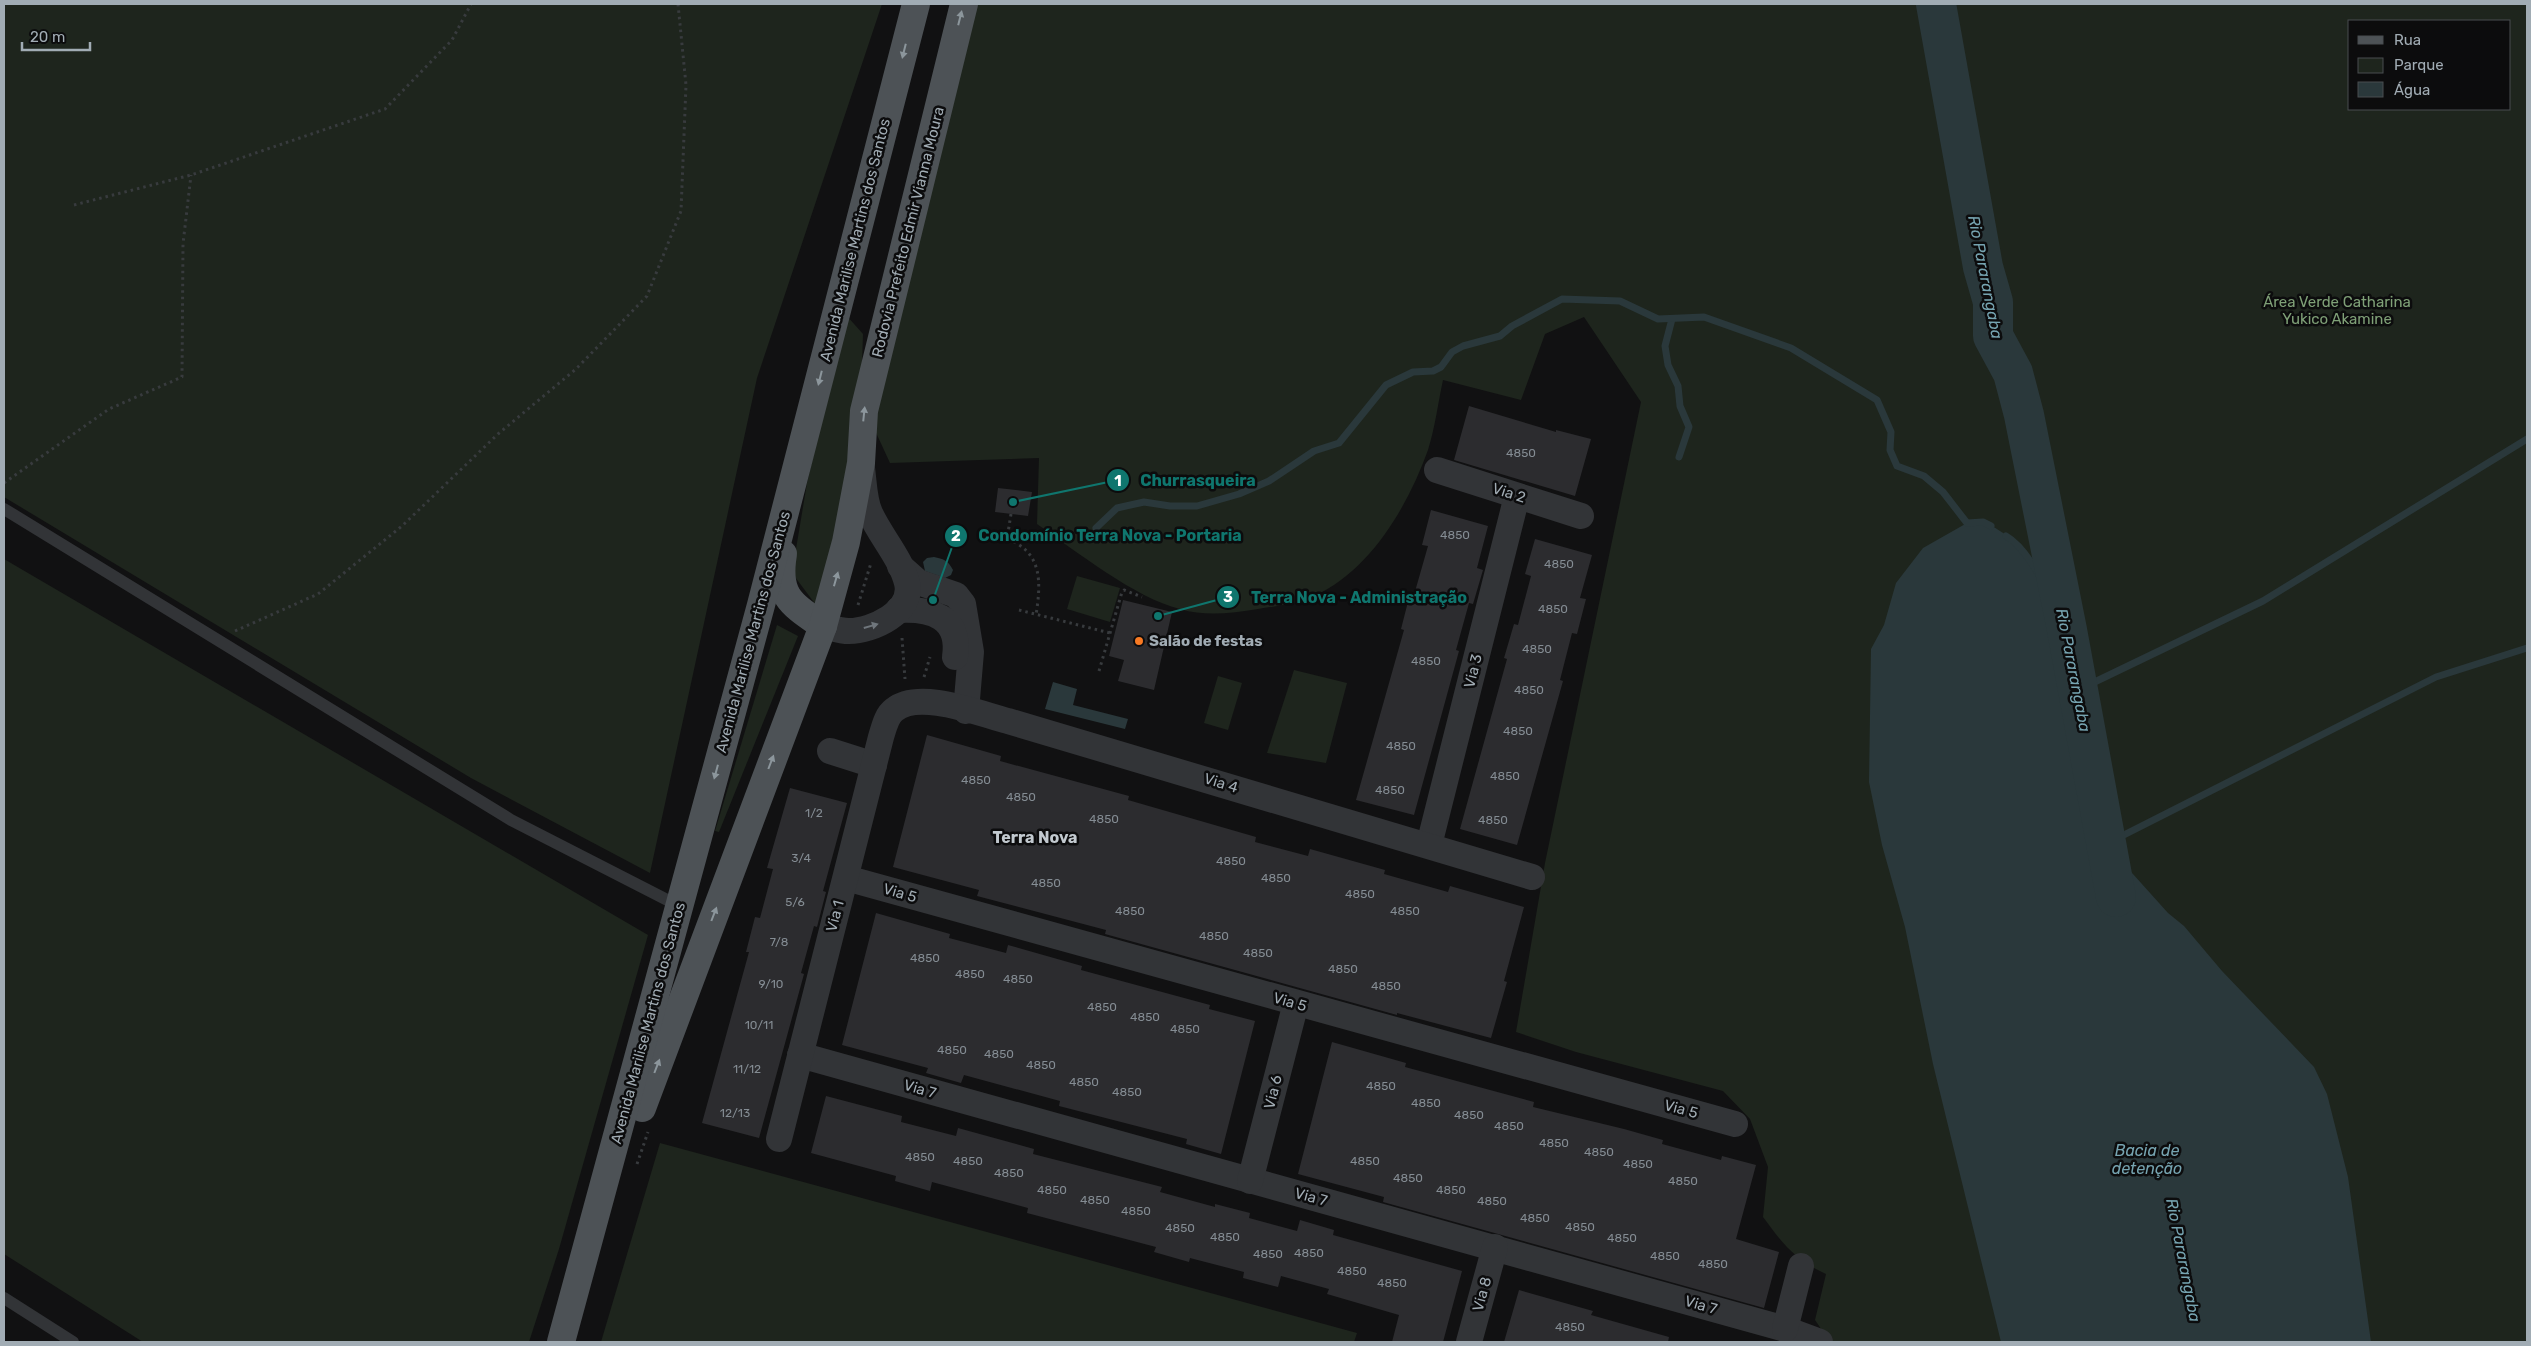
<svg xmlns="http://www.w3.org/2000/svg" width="2531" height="1346" font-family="Rubik,sans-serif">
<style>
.green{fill:#1e251d;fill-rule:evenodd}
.water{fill:#2a383b}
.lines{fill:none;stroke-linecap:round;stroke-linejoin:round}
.stream{stroke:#2a383b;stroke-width:7}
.river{stroke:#2a383b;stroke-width:40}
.building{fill:#2c2c2f}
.path{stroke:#383b3e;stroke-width:3;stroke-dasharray:2.5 4;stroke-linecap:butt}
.service{stroke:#323437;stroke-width:12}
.minor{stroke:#323437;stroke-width:26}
.primary{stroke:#4d5256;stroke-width:28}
.oneway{fill:#8c969c}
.oneway2{fill:#6f767c}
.poi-dot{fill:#f87a23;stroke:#0c0c0d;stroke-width:2}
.labels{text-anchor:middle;stroke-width:5;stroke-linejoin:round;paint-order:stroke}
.number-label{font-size:12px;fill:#848c93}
.street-label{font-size:15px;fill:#a1acb4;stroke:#0c0c0d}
.park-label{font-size:15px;fill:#7fa077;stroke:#0c0c0d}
.poi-label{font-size:15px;font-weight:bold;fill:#a1acb4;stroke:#0c0c0d;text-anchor:start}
.water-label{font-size:16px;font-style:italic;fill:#76a4b1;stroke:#0c0c0d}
.neighbourhood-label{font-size:16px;font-weight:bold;fill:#c2c9cf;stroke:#0c0c0d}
.leader{fill:none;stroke:#0f766e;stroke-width:2}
.callout-dot{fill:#0f766e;stroke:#0c0c0d;stroke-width:2}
.mark-label{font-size:15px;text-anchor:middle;font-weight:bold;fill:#fff}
.callout-label{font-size:16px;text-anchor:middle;font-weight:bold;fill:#0f766e;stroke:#0c0c0d;stroke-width:5;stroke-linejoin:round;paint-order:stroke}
</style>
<rect width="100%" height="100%" fill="#111112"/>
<g class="green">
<path d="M4,4H882L757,378L650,873L471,778L4,497Z"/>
<path d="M961,4H2527V1342H2204L2101,812L2199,1342H1830L1815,1320L1826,1274C1794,1259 1783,1244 1763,1217L1768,1167L1750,1119L1723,1091L1576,1052L1516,1032L1545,863L1641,402L1584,317L1545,334L1521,400L1443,380C1438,403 1435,428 1428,450C1408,506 1370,571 1314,596C1298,604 1276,606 1258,609C1231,613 1207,617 1180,609C1135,598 1076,551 1037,524L1039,458L890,463L866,411ZM2350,21H2510V109H2350Z"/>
<path d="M846,315L863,334L862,364L851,477L816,605L792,573L807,483Z"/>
<path d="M4,559L648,935L559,1249L529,1342H143L4,1254Z"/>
<path d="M1077,576L1120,588L1110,622L1067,609Z"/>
<path d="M777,625L798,636L719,832L715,831Z"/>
<path d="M1294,670L1347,683L1326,763L1267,753Z"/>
<path d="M1218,676L1242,683L1228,730L1204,723Z"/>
<path d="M660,1143L1357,1333L1354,1342H601Z"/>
</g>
<g class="water">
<path d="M1986,522L2014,540L2033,567L2067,630L2106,844L2168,913L2184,926L2222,971L2314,1067L2327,1094L2348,1177L2371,1342H2001L1933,1064L1905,927L1882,845L1869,782L1871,649L1884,625L1896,583L1923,548L1967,523Z"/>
<path d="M934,557C943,559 948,560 953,570L951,575L945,578L925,571L923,562L927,558Z"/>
<path d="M1053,682L1077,689L1073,705L1128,719L1125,729L1045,709Z"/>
</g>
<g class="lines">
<g class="stream">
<path d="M1672,319L1665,346L1668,365L1678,386L1680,406L1689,427L1679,457"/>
<path d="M1096,528L1117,508L1144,502L1170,506H1197L1239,494L1269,481L1314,451L1339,443L1386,385L1413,372L1433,371L1441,367L1452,352L1463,346L1500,336L1512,326L1562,299L1620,301L1658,319L1704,317L1791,348L1877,400L1891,432L1890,450L1897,466L1924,476L1943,492L1967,523L1983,522L1991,526"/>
<path d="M2006,536C2032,551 2053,603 2067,630"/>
<path d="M2078,690L2263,601L2527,439"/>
<path d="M2106,844L2436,677L2527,648"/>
</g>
<path class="river" d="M1936,4L1983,267L1993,302V336L2013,373L2024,415L2067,630L2116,897"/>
</g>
<g class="building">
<path d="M1469,406L1556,432V430L1591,439L1575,496L1454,460Z"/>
<path d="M998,488L1032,492L1028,516L995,512Z"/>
<path d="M1431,510L1488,526L1477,568L1483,570L1473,604L1469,603L1456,650L1459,651L1414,815L1356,800L1404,630L1401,629L1410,594L1414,595L1428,546L1422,545Z"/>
<path d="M1535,539L1592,555L1580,598L1586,599L1577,634L1572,633L1560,680L1563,681L1517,845L1460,829L1507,659L1504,658L1514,624L1518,625L1531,576L1525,574Z"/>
<path d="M1123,600L1172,612L1154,690L1118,681L1124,660L1109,656Z"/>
<path d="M927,735L1001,756L1000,761L1129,796L1128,800L1256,837L1255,842L1308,856L1310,849L1385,870L1384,874L1448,892L1450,886L1524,907L1504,981L1507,982L1491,1038L1397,1013V1015L1105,934L1106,930L977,896L979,890L893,867Z"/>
<path d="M790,788L847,803L823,891L826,892L817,927L814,926L801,973L804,974L759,1138L702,1123L749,952H746L755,917L760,918L773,869L767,868Z"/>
<path d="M876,913L950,934L949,938L1006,953L1008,945L1082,966L1081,970L1210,1005L1209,1009L1255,1021L1221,1154L1186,1144L1187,1139L1059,1106L1060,1101L964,1075L961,1083L926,1073L928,1068L842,1045Z"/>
<path d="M1332,1042L1406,1063L1405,1067L1534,1102L1533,1107L1624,1129L1663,1140L1662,1144L1721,1160L1722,1156L1756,1165L1736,1239L1779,1252L1764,1308L1383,1202L1384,1197L1298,1174Z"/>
<path d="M826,1096L902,1116L901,1122L956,1136L958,1128L1034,1149L1033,1154L1162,1187L1160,1192L1215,1207V1204L1250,1213L1249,1218L1297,1231L1300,1220L1334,1230L1333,1235L1462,1271L1443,1342H1392L1399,1315L1327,1294L1329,1289L1281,1276L1278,1287L1243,1278L1244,1272L1190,1258L1189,1262L1154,1252L1156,1247L1027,1213L1028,1208L932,1182L930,1191L895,1181L896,1176L811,1153Z"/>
<path d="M1519,1290L1593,1311L1591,1315L1669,1337L1668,1342H1504Z"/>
</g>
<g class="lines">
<g class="path">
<path d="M74,205L191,175L385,109L452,40L471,4"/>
<path d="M4,483L109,409L182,377L183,244L191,175"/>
<path d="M1011,514L1007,539C1043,552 1041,583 1036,615"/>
<path d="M858,605L871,563"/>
<path d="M1019,610L1110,633"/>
<path d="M235,631L318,594L402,526L498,434L576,369L647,296L681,211L686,85L678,4"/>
<path d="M902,638L905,679"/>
<path d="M1099,671L1122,592L1124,590L1142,597"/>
<path d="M924,677L930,657"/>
<path d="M637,1164L648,1132"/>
</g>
<g class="service">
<path d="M4,509L511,820L679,906"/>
<path d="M4,1298L73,1342"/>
</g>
<g class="minor">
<path d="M1437,470L1581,516"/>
<path d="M900,566L918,582L956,595L963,604L971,652L966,711"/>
<path d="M898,610C931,608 961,617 955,657"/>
<path d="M823,626C832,628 840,631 849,631C872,631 914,612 907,583C901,558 881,537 870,513C864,500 864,482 862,468"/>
<path d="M830,751L874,765"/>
<path d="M1429,845L1517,496"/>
<path d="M846,878L1735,1124"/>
<path d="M800,1055L1785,1329L1820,1342"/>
<path d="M779,1139L881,737C884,728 886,716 894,710C919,689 980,714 1008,721L1532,877"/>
<path d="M1250,1181L1296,1003"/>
<path d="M1785,1329L1801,1266"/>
<path d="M1469,1342L1495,1247"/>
</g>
<g class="primary">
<path d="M783,554C776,596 791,604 823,626"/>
<path d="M642,1108L823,626L846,542L861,463L864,411L964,4"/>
<path d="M561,1342L761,605L916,4"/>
</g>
</g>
<defs><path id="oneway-solid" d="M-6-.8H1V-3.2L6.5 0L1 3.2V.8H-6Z" transform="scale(1.25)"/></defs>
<g class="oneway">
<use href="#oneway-solid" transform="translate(960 18) rotate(-76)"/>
<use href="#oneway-solid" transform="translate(904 51) rotate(104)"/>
<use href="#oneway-solid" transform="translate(820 378) rotate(104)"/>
<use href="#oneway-solid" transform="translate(864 414) rotate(-84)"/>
<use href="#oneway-solid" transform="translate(836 579) rotate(-74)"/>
<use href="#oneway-solid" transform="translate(771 762) rotate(-69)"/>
<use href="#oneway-solid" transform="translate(716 772) rotate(105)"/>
<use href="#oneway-solid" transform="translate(714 914) rotate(-69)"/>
<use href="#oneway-solid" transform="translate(657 1066) rotate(-69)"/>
</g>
<use class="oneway2" href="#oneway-solid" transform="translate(871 626) rotate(-16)"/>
<circle class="poi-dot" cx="1139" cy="641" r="5"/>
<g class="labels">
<g class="number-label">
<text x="1521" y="457">4850</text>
<text x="1455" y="539">4850</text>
<text x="1559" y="568">4850</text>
<text x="1553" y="613">4850</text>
<text x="1537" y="653">4850</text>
<text x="1426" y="665">4850</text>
<text x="1529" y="694">4850</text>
<text x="1518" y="735">4850</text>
<text x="1401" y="750">4850</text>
<text x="1505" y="780">4850</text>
<text x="976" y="784">4850</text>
<text x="1390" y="794">4850</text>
<text x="1021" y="801">4850</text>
<text x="814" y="817">1/2</text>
<text x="1104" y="823">4850</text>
<text x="1493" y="824">4850</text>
<text x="801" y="862">3/4</text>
<text x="1231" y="865">4850</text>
<text x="1276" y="882">4850</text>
<text x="1046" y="887">4850</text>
<text x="1360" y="898">4850</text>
<text x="795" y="906">5/6</text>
<text x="1130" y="915">4850</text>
<text x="1405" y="915">4850</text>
<text x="1214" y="940">4850</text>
<text x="779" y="946">7/8</text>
<text x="1258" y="957">4850</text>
<text x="925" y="962">4850</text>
<text x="1343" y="973">4850</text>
<text x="970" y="978">4850</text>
<text x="1018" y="983">4850</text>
<text x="771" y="988">9/10</text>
<text x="1386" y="990">4850</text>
<text x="1102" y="1011">4850</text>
<text x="1145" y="1021">4850</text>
<text x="759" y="1029">10/11</text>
<text x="1185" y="1033">4850</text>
<text x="952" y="1054">4850</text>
<text x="999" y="1058">4850</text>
<text x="1041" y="1069">4850</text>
<text x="747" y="1073">11/12</text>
<text x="1084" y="1086">4850</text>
<text x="1381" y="1090">4850</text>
<text x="1127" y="1096">4850</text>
<text x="1426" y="1107">4850</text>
<text x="735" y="1117">12/13</text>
<text x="1469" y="1119">4850</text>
<text x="1509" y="1130">4850</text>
<text x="1554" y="1147">4850</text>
<text x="1599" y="1156">4850</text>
<text x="920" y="1161">4850</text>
<text x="968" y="1165">4850</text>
<text x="1365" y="1165">4850</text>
<text x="1638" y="1168">4850</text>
<text x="1009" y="1177">4850</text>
<text x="1408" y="1182">4850</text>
<text x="1683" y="1185">4850</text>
<text x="1052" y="1194">4850</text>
<text x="1451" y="1194">4850</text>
<text x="1095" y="1204">4850</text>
<text x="1492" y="1205">4850</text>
<text x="1136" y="1215">4850</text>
<text x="1535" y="1222">4850</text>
<text x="1580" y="1231">4850</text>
<text x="1180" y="1232">4850</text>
<text x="1225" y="1241">4850</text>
<text x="1622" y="1242">4850</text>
<text x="1309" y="1257">4850</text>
<text x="1268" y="1258">4850</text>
<text x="1665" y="1260">4850</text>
<text x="1713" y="1268">4850</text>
<text x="1352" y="1275">4850</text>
<text x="1392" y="1287">4850</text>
<text x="1570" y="1331">4850</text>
</g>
<g class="street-label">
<text transform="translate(908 232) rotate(-76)" y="5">Rodovia Prefeito Edmir Vianna Moura</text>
<text transform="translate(855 240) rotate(-76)" y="5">Avenida Marilise Martins dos Santos</text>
<text transform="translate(1509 493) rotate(18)" y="5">Via 2</text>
<text transform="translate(753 632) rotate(-75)" y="5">Avenida Marilise Martins dos Santos</text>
<text transform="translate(1473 671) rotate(-76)" y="5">Via 3</text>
<text transform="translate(1221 783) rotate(17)" y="5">Via 4</text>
<text transform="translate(900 893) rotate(16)" y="5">Via 5</text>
<text transform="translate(835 916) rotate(-75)" y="5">Via 1</text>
<text transform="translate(1290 1002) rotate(16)" y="5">Via 5</text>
<text transform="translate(648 1023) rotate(-75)" y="5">Avenida Marilise Martins dos Santos</text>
<text transform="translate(920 1089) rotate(16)" y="5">Via 7</text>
<text transform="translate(1273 1092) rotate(-76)" y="5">Via 6</text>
<text transform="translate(1681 1109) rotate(15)" y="5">Via 5</text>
<text transform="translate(1311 1197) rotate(15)" y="5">Via 7</text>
<text transform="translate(1482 1294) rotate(-75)" y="5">Via 8</text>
<text transform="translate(1701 1305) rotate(16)" y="5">Via 7</text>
</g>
<g class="park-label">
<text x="2337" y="307">Área Verde Catharina<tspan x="2337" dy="17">Yukico Akamine</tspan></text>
</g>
<g class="poi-label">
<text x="1149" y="646">Salão de festas</text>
</g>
<g class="water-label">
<text transform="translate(1986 277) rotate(79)" y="6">Rio Pararangaba</text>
<text transform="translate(2074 670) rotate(79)" y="6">Rio Pararangaba</text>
<text x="2147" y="1156">Bacia de<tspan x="2147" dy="18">detenção</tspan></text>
<text transform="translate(2184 1260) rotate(79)" y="6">Rio Pararangaba</text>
</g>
<g class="neighbourhood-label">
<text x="1035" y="843">Terra Nova</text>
</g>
</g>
<path class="leader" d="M1013 502L1118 480M933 600L956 536M1158 616L1228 597"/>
<g class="callout-dot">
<circle cx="1013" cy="502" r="5"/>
<circle cx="933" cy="600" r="5"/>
<circle cx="1158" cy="616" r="5"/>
<circle cx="1118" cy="480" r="12"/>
<circle cx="956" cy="536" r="12"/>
<circle cx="1228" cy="597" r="12"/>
</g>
<g class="mark-label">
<text x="1118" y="486">1</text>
<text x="956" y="541">2</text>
<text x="1228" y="602">3</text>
</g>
<g class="callout-label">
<text x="1198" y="486">Churrasqueira</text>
<text x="1110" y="541">Condomínio Terra Nova - Portaria</text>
<text x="1359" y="603">Terra Nova - Administração</text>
</g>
<rect width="2531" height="1346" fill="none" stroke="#a1acb4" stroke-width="10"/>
<rect x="2348" y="20" width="162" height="90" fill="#0c0c0d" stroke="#484c50"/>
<rect x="2358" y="36" width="25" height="8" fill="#4d5256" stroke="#484c50"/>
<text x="2394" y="45" font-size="15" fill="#a1acb4">Rua</text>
<rect x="2358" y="58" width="25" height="15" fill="#1e251d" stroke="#484c50"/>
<text x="2394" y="70" font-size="15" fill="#a1acb4">Parque</text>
<rect x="2358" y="82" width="25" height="15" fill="#2a383b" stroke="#484c50"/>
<text x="2394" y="95" font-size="15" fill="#a1acb4">Água</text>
<path d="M22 42v8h68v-8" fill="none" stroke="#a1acb4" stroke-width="2.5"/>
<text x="30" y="42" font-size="15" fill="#a1acb4" stroke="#0c0c0d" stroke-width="4" paint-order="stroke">20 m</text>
</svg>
